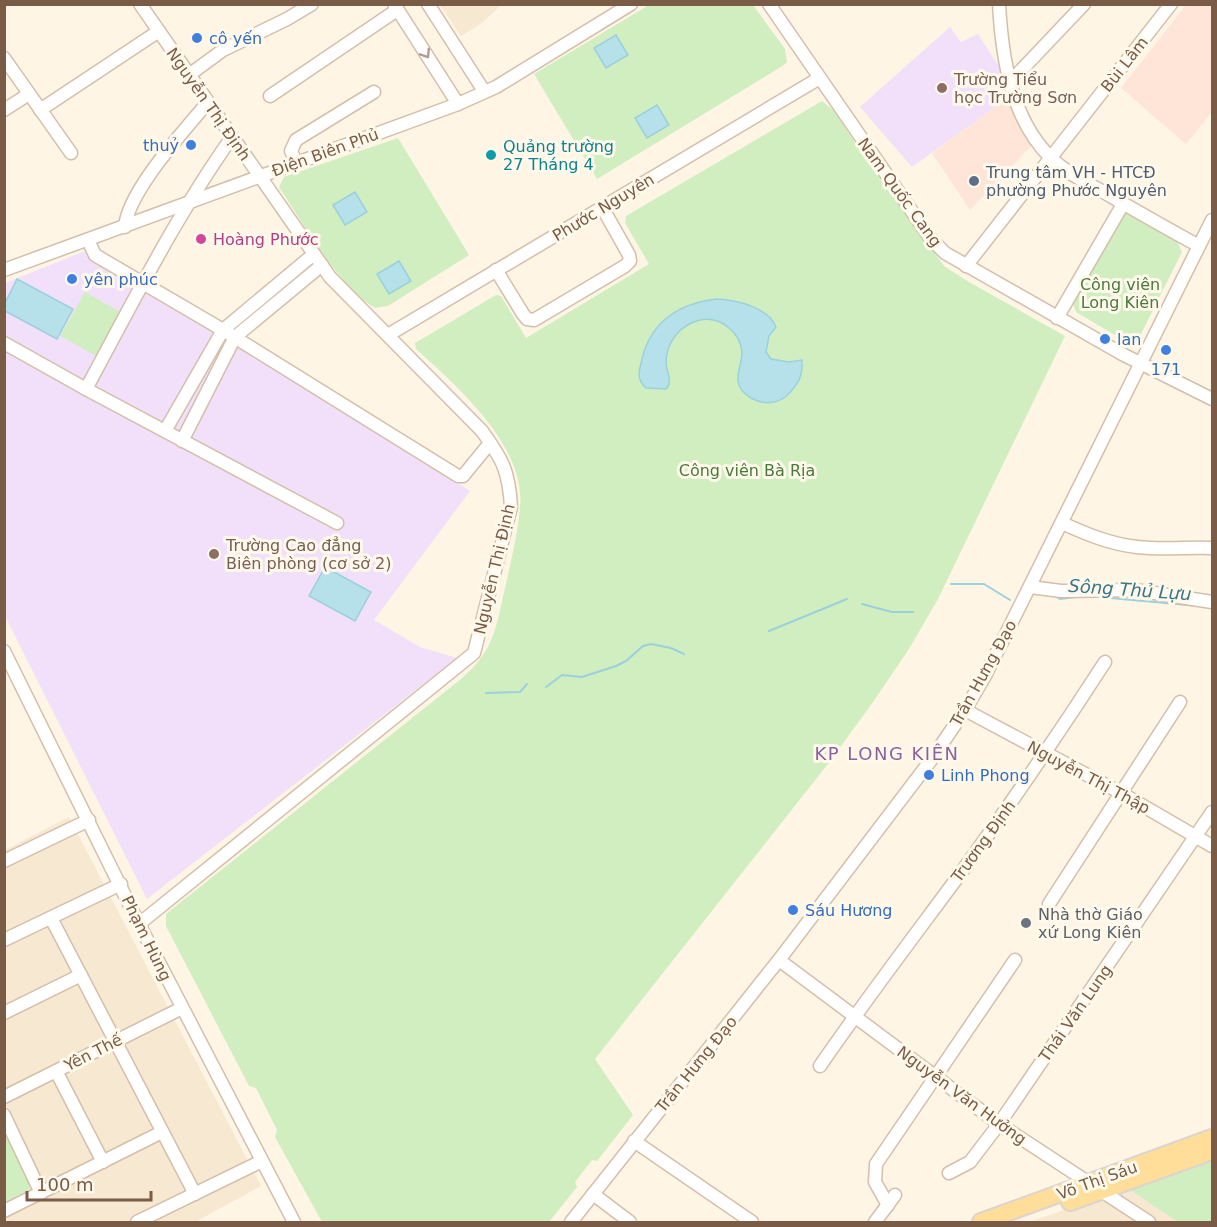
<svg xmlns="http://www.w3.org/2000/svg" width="1217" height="1227" font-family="'DejaVu Sans',sans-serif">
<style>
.residential{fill:#f7e8d1}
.commercial{fill:#ffe5d7}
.education{fill:#f2e0fb}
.green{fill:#d1eec0}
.water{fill:#b6e0ea;stroke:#9bd0dd;stroke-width:1.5}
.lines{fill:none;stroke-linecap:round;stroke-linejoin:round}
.stream{stroke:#9bd0dd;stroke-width:2}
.minor-casing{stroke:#d4bfab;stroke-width:15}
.major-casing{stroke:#dcd4cf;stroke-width:20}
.minor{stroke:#fff;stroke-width:12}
.major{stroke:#ffde9a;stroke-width:16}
.oneway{stroke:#af9d90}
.shop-dot{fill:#3f7fe0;stroke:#fff9ec;stroke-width:2}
.education-dot{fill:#8d6e63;stroke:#fff9ec;stroke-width:2}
.culture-dot{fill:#0f9aa8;stroke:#fff9ec;stroke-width:2}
.service-dot{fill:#5c6f8a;stroke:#fff9ec;stroke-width:2}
.hotel-dot{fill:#d1479c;stroke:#fff9ec;stroke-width:2}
.worship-dot{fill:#6b7280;stroke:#fff9ec;stroke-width:2}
.labels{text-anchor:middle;stroke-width:6;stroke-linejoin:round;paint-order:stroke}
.shop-label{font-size:16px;fill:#366cbe;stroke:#fff9ec;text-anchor:start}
.street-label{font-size:16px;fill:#7a5b46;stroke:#fff9ec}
.education-label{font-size:16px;fill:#785e54;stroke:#fff9ec;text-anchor:start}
.culture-label{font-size:16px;fill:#0d838f;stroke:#fff9ec;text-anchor:start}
.service-label{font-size:16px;fill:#4e5e75;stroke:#fff9ec;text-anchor:start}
.hotel-label{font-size:16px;fill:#b23c85;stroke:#fff9ec;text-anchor:start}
.park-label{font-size:16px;fill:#4a7a3b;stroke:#fff9ec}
.worship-label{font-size:16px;fill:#5b616d;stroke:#fff9ec;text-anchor:start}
.water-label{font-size:18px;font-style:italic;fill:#3b7788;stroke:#fff9ec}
.neighbourhood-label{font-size:18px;letter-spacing:1.5px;fill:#8c619e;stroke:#fff9ec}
</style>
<rect width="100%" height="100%" fill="#fef5e4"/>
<g class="residential">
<path d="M440,5H501L482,23L461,36Z"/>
<path d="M69,817L261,1186L195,1222H5V850Z"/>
<path d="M1212,1160V1222H1029Z"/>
</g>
<g class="commercial">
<path d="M1186,5H1212V112L1186,144L1121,88Z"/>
<path d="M1005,100L1033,144L970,210L932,153Z"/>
</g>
<g class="education">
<path d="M950,27L961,42L978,34L1000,68L1005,100L912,167L860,107Z"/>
<path d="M90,249L470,491L374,620L420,647L457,658L147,899L5,616V283Z"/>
</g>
<g class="green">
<path d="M649,5H753L785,49L787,62L784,65L597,179L534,74Z"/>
<path d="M822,101L834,111L865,158L944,266L969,282L1065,336L938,599L909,649L873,702L831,760L595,1059L633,1115L597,1161L592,1160L575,1182L577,1187L549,1222H322L275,1137L277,1130L256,1088L249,1086L166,926V914L461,679C494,651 496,628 505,588C511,561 518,533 520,507C526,446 457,386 416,349L415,343L496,295L501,296L526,338L649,264L625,223L626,216Z"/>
<path d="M398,138L469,255L388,306L375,308C339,287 303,223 279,187L284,177Z"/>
<path d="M1125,211L1176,239L1182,252L1138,340L1125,341L1076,312L1073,304Z"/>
<path d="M85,292L124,314L100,358L60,336Z"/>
<path d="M4,1128L31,1183L28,1190L5,1202Z"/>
<path d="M1212,1156V1222H1178L1123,1185Z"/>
</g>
<g class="water">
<path d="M616,35L628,55L606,68L594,48Z"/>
<path d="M657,105L669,125L647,138L635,118Z"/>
<path d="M355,192L367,212L345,225L333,205Z"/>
<path d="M399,261L411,281L389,294L377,274Z"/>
<path d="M17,279L73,309L57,339L5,311V303Z"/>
<path d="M717,299C736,300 768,307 776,327L769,336L766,352L771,359L789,362L802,360C802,370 802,377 796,385C790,393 784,400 774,402C760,405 740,396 738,381C737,372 742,362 742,353C741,333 721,316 700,320C680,325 666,342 666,363C667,373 673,382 666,389L646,388C636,379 639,371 642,359C651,321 680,303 717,299Z"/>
<path d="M325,567L371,592L355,621L309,596Z"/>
</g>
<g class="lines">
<g class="stream">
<path d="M951,584H984L1010,600"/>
<path d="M1053,595L1060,599L1076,597"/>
<path d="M1088,596L1199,606"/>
<path d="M862,604L892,612H913"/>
<path d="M769,631L847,599"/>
<path d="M546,687L562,675L582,677L616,666L626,661L643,646L651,644L671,648L684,654"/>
<path d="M486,693L520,692L527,684"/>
</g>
<defs>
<g id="minor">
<path d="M394,4L458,104"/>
<path d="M428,4L484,91"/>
<path d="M769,4L931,239L945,253L1124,355L1212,399"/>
<path d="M999,4C1002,58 1011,118 1050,157C1066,173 1088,183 1107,194C1138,212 1168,229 1199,246"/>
<path d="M4,58L71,153"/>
<path d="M189,75L223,50L287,19L312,4"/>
<path d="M1010,82L1084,4"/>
<path d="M270,96L397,10"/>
<path d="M4,110L29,94"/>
<path d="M40,110L159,31"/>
<path d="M296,162L291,151L296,140L374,92"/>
<path d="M125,227C128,191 184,131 208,102"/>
<path d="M88,240L95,255L223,330L458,476H463L490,443"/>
<path d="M966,266L1171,4"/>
<path d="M4,270L458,104L496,87L631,4"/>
<path d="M496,270L523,314L527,319L534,320L625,266L630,261L629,255L602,207"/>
<path d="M1057,318L1123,204"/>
<path d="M388,335L818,79"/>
<path d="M4,343L86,389L337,523"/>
<path d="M86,389C132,304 176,216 232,137"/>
<path d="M165,431L223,330L314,254"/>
<path d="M182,441L235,337L322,265"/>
<path d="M1062,523C1086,534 1110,544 1137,547C1162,550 1188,547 1212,548"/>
<path d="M1030,587L1061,591L1135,590L1212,602"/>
<path d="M4,651L139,924L294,1222"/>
<path d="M965,710L1121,793L1212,846"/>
<path d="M4,861L89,820"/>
<path d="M1049,904L1180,702"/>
<path d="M51,918L195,1194"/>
<path d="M139,924L474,653L511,507C509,470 502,459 482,431L330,277L140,4"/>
<path d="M4,940L121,884"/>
<path d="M779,960L999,1124L1149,1222"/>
<path d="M4,1013L81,975"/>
<path d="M820,1066C866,999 915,935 963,870C1012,802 1059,733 1105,662"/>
<path d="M56,1071L103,1162"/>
<path d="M4,1097L182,1008"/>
<path d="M4,1115L41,1193"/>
<path d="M634,1141L752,1222"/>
<path d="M949,1173L970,1162L999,1124L1212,812"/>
<path d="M593,1194L630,1222"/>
<path d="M888,1205L875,1182L876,1164L1015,960"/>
<path d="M4,1211L162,1132"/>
<path d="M137,1222L262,1161"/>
<path d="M571,1222L782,956L931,760L965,710L986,674L1212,220"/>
<path d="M875,1222L895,1195"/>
</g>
<g id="major">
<path d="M1070,1202L1212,1151"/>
<path d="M981,1222L1212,1138"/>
</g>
</defs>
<use href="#minor" class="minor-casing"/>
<use href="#major" class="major-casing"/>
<use href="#minor" class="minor"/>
<use href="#major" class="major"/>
</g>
<defs><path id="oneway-chevron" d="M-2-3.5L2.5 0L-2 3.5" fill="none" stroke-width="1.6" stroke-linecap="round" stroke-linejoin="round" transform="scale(1.5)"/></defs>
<use class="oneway" href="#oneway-chevron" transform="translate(426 54) rotate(57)"/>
<g class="shop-dot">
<circle cx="197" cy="38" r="6"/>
<circle cx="191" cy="145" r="6"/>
<circle cx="72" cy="279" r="6"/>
<circle cx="1105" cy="339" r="6"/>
<circle cx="1166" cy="350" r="6"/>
<circle cx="929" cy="775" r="6"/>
<circle cx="793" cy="910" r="6"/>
</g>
<g class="education-dot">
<circle cx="942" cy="88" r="6"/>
<circle cx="214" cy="554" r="6"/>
</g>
<circle class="culture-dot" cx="491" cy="155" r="6"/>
<circle class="service-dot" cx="974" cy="181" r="6"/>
<circle class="hotel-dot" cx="201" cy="239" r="6"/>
<circle class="worship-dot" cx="1026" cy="923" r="6"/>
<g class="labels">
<g class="shop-label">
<text x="209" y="44">cô yến</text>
<text x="179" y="151" text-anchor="end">thuỷ</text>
<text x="84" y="285">yên phúc</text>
<text x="1117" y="345">lan</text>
<text x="1166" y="375" text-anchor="middle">171</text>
<text x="941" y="781">Linh Phong</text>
<text x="805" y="916">Sáu Hương</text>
</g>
<g class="street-label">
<text transform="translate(1124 64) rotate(-52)" y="6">Bùi Lâm</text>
<text transform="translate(209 104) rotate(55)" y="6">Nguyễn Thị Định</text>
<text transform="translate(325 152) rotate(-20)" y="6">Điện Biên Phủ</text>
<text transform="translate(900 192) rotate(54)" y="6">Nam Quốc Cang</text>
<text transform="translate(603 207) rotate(-31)" y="6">Phước Nguyên</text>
<text transform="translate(494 569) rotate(-77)" y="6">Nguyễn Thị Định</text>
<text transform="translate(983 673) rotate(-61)" y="6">Trần Hưng Đạo</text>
<text transform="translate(1089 777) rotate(28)" y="6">Nguyễn Thị Thập</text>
<text transform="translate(983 841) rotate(-54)" y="6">Trương Định</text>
<text transform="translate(147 938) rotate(64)" y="6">Phạm Hùng</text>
<text transform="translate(1075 1013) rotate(-55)" y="6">Thái Văn Lung</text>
<text transform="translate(93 1052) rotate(-27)" y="6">Yên Thế</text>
<text transform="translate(696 1064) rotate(-51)" y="6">Trần Hưng Đạo</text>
<text transform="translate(962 1095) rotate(36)" y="6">Nguyễn Văn Hưởng</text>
<text transform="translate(1097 1180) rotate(-20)" y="6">Võ Thị Sáu</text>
</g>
<g class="education-label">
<text x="954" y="85">Trường Tiểu<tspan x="954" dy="18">học Trường Sơn</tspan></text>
<text x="226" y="551">Trường Cao đẳng<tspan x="226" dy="18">Biên phòng (cơ sở 2)</tspan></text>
</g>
<g class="culture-label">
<text x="503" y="152">Quảng trường<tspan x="503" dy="18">27 Tháng 4</tspan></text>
</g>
<g class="service-label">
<text x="986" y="178">Trung tâm VH - HTCĐ<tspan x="986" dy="18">phường Phước Nguyên</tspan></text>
</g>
<g class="hotel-label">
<text x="213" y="245">Hoàng Phước</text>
</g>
<g class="park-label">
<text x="1120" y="290">Công viên<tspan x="1120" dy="18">Long Kiên</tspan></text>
<text x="747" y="476">Công viên Bà Rịa</text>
</g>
<g class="worship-label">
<text x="1038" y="920">Nhà thờ Giáo<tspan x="1038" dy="18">xứ Long Kiên</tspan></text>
</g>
<g class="water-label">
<text transform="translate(1130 590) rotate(4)" y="6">Sông Thủ Lựu</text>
</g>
<g class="neighbourhood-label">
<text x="887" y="760">KP LONG KIÊN</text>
</g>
</g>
<rect width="1217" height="1227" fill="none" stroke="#7a5b46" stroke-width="12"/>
<path d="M27 1191v9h124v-9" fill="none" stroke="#7a5b46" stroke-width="3"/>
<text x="36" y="1191" font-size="18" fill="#7a5b46" stroke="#fff9ec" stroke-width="4.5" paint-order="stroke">100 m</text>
</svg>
